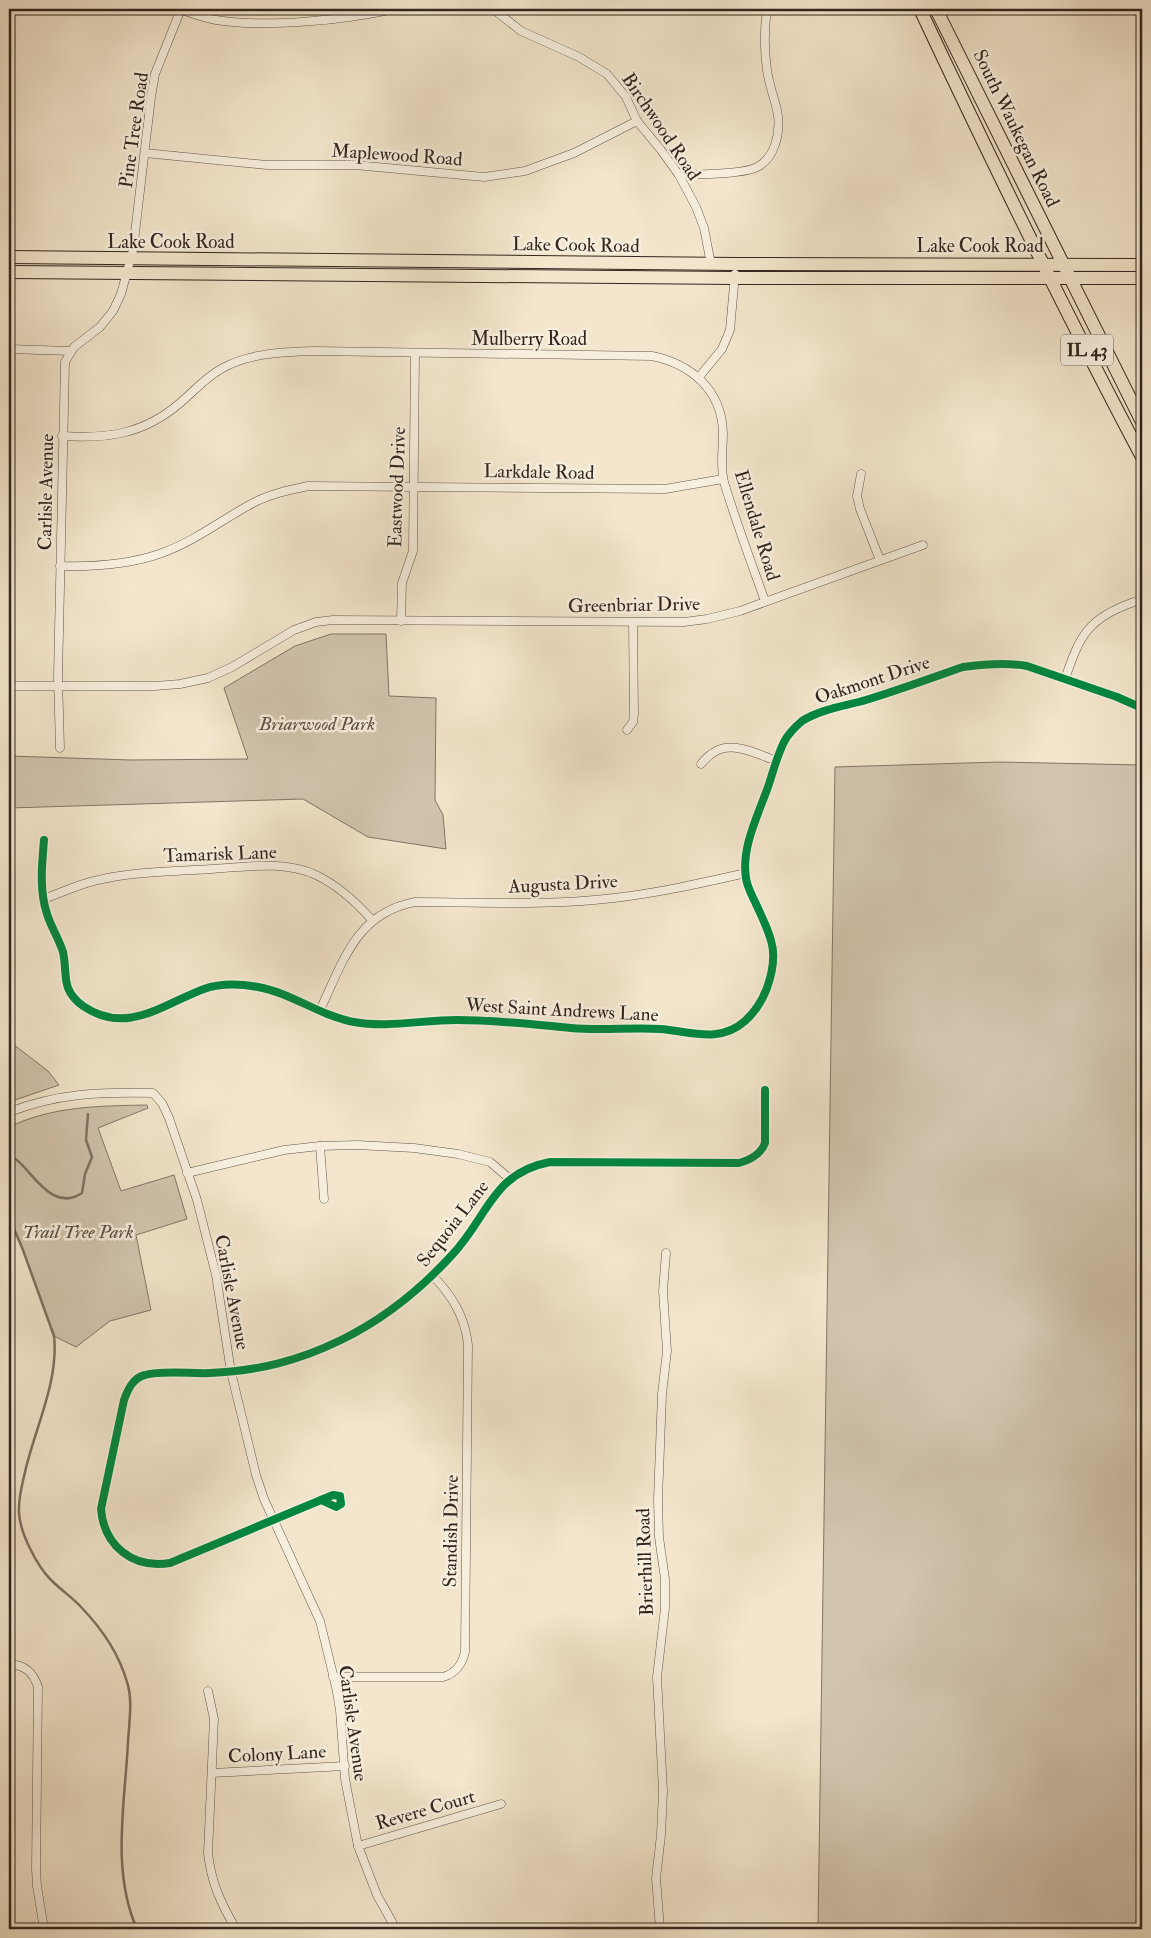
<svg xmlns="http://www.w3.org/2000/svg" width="1151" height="1938" font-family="'IM FELL Double Pica',serif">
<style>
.green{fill:#d2c5af;stroke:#827567}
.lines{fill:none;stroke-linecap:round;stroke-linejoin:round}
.stream{stroke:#7e7163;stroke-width:2.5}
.street-casing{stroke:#62554a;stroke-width:9}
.primary-casing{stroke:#32251f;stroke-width:14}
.street{stroke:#f7efde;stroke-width:8}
.primary{stroke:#f3e6cc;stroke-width:12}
.cycleway-casing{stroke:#f7efde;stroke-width:11}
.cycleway{stroke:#00873e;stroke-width:8}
.labels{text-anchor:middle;stroke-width:5;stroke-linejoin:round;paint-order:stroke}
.shield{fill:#f7efde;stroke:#6d6258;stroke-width:1}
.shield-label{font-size:18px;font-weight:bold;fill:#32251f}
.street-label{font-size:19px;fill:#32251f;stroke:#f7efde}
.park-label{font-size:19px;font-style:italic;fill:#5a4d43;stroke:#f7efde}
</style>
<rect width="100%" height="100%" fill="#f3e6cc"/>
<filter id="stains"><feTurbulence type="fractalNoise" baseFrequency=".004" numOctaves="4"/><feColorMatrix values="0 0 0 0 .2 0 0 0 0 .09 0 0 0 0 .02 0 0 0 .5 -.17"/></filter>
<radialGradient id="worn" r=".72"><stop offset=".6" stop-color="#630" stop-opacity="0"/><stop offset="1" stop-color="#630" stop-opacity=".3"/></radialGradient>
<g class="green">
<path d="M331,634H386L389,696L436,698L435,800L443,815L446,849L368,837L303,799L9,808V756L131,760L248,759L224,688L295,646Z"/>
<path d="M999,762L1142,765V1929H818L835,767Z"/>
<path d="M9,1041L48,1071L59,1085L9,1102Z"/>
<path d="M147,1105L148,1108L98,1128L121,1191L174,1175L187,1219L136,1235L151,1310L110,1321L76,1347L54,1336L23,1250L9,1217V1127C53,1106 99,1106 147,1105Z"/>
</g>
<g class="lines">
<g class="stream">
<path d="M9,1154C14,1158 20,1162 24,1167C39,1183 57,1210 82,1193L85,1174L92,1157L86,1140L88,1114"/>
<path d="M9,1217L23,1250L54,1336C59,1381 35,1428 25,1472C22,1485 18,1499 19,1513C20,1533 37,1566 51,1580C61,1590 73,1598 82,1608C102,1629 119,1654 127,1682C133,1700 129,1723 128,1742C125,1803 111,1871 137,1929"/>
</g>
<defs>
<g id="street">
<path d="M179,9C191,13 204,18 216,20C267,28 344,20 394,9"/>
<path d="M493,9L521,31L579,57L607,74L626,97L637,121L661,150L679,175L696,207L704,228L711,264"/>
<path d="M145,153L267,165H355L484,177L525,171L574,153L637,121"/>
<path d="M679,175C697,174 745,175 759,166C766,162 772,153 775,145C785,114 771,99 767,70C764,49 764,30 767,9"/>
<path d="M9,349L71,351"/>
<path d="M699,377L722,349L730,330L735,274"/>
<path d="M62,436C108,439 144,434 180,403C194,391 205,378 221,369C249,353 283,352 315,351L652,356C691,364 722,390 723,433C723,448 720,467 724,482C736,522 751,562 765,601"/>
<path d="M861,474L857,496L860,509L880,560"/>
<path d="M60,566C95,567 129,565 162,553C195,541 223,519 253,503C270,494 289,490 308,486L665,489L723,479"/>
<path d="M401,621L402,583L413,551L415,354"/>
<path d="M1065,679C1080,635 1088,618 1134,602"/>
<path d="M9,686H155L180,684L208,678L232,667L294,630L316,622L333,620L684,622L707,619L740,611L923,545"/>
<path d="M627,730L633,722L634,714L633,623"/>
<path d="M60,748L58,677L65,362L74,347L100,327L113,311L121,294L133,250L151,97L155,74L181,9"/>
<path d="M701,764C705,759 710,754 716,751C734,741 759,755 777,761"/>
<path d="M44,840C42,864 39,890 47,914C51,927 59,939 63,952C68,975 60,989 83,1006C127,1036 163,1004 204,989C221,983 241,984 258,987C292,993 320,1016 354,1022C387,1028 422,1020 456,1020C495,1020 533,1024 571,1028C601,1031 631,1027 660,1029C690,1031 719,1044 745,1021C755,1012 762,1001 767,988C780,951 771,937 756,904C752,895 747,887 746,878C741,848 758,815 768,787C773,772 777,756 784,742C788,734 795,727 802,721C821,709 845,706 866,700C899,690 931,678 963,667C984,664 1006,662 1027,666L1117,697L1142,708"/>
<path d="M44,899C60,893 77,885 94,881C132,871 172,872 211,869C245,867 284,860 316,875C339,886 356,902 372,920"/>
<path d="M320,1010C343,962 356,913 415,902C481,902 548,906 614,898C658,893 702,883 746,873"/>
<path d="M9,1112C59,1093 100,1092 153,1093L162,1103L169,1118L197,1200L216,1275L231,1372L256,1475L264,1499L320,1621L336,1687L340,1710L345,1779L358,1846L377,1895L396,1929"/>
<path d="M320,1146L324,1199"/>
<path d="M187,1173L284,1150L320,1146L357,1145L414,1148L458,1154L490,1162L510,1179"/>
<path d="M321,1500L336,1507L341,1504L340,1496L333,1495L170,1563C133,1569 104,1546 101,1509L124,1400C128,1389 133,1378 145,1375C162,1370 192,1374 210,1373C258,1371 298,1361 341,1340C384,1319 420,1290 452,1255C488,1217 492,1173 550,1162L739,1163C750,1160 761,1154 765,1143V1090"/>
<path d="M9,1664C25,1665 33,1672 38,1687L36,1869L37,1886L44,1929"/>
<path d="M333,1677H443C456,1673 462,1665 465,1652L468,1345C465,1316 452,1296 433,1276"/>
<path d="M208,1691L214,1719L208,1853C211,1882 221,1904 236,1929"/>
<path d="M212,1773L345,1766"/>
<path d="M358,1846L501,1804"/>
<path d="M660,1929L656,1878L661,1835L663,1791L657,1677L665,1608V1579L659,1537L658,1499L662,1394L667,1351L663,1291L666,1253"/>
</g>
<g id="primary">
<path d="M920,9C991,160 1064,310 1142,457"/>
<path d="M936,9L1142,422"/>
<path d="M9,257L736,264L1142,265"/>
<path d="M9,272L735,278H1142"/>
</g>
</defs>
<use href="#street" class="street-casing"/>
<use href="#primary" class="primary-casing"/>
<use href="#street" class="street"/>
<use href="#primary" class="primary"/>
<defs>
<g id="cycleway">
<path d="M44,840C42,864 39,890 47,914C51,927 59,939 63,952C68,975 60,989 83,1006C127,1036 163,1004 204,989C221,983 241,984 258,987C292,993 320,1016 354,1022C387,1028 422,1020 456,1020C495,1020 533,1024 571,1028C601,1031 631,1027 660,1029C690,1031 719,1044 745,1021C755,1012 762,1001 767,988C780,951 771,937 756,904C752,895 747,887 746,878C741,848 758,815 768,787C773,772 777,756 784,742C788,734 795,727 802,721C821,709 845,706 866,700C899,690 931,678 963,667C984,664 1006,662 1027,666L1117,697L1142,708"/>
<path d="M321,1500L336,1507L341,1504L340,1496L333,1495L170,1563C133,1569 104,1546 101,1509L124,1400C128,1389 133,1378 145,1375C162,1370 192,1374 210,1373C258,1371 298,1361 341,1340C384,1319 420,1290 452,1255C488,1217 492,1173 550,1162L739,1163C750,1160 761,1154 765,1143V1090"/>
</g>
</defs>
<use href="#cycleway" class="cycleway-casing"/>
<use href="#cycleway" class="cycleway"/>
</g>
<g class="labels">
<rect class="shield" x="1061" y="334.5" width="52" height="31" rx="4"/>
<g class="shield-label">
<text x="1087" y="356">IL 43</text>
</g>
<g class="street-label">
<text transform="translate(662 126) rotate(56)" y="7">Birchwood Road</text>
<text transform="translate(1017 128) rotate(64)" y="7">South Waukegan Road</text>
<text transform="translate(133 130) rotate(-82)" y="7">Pine Tree Road</text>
<text transform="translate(397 154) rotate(4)" y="7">Maplewood Road</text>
<text x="171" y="248">Lake Cook Road</text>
<text transform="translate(576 244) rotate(1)" y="7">Lake Cook Road</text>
<text x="980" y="252">Lake Cook Road</text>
<text x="529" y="345">Mulberry Road</text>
<text transform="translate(539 471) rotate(1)" y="7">Larkdale Road</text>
<text transform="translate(396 487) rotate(-88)" y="7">Eastwood Drive</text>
<text transform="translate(45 492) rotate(-89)" y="7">Carlisle Avenue</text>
<text transform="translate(758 525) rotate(73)" y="7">Ellendale Road</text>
<text transform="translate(634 604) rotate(-1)" y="7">Greenbriar Drive</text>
<text transform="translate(872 679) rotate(-18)" y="7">Oakmont Drive</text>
<text transform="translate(220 853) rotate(-2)" y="7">Tamarisk Lane</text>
<text transform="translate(563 883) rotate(-3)" y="7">Augusta Drive</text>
<text transform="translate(562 1009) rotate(3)" y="7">West Saint Andrews Lane</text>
<text transform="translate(452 1223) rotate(-52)" y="7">Sequoia Lane</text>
<text transform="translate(233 1292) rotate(79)" y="7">Carlisle Avenue</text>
<text transform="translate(450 1531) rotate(-89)" y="7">Standish Drive</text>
<text transform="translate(644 1562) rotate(-92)" y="7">Brierhill Road</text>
<text transform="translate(354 1723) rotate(82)" y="7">Carlisle Avenue</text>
<text transform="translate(277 1753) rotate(-3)" y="7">Colony Lane</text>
<text transform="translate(425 1809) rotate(-16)" y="7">Revere Court</text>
</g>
<g class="park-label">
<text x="317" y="730">Briarwood Park</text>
<text x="78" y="1238">Trail Tree Park</text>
</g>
</g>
<rect width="1151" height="1938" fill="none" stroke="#f3e6cc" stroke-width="30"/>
<rect x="10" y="10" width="1131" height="1918" fill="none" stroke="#32251f" stroke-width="2.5"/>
<rect x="15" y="15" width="1121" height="1908" fill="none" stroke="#32251f"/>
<rect width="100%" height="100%" filter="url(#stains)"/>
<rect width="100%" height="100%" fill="url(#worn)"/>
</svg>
